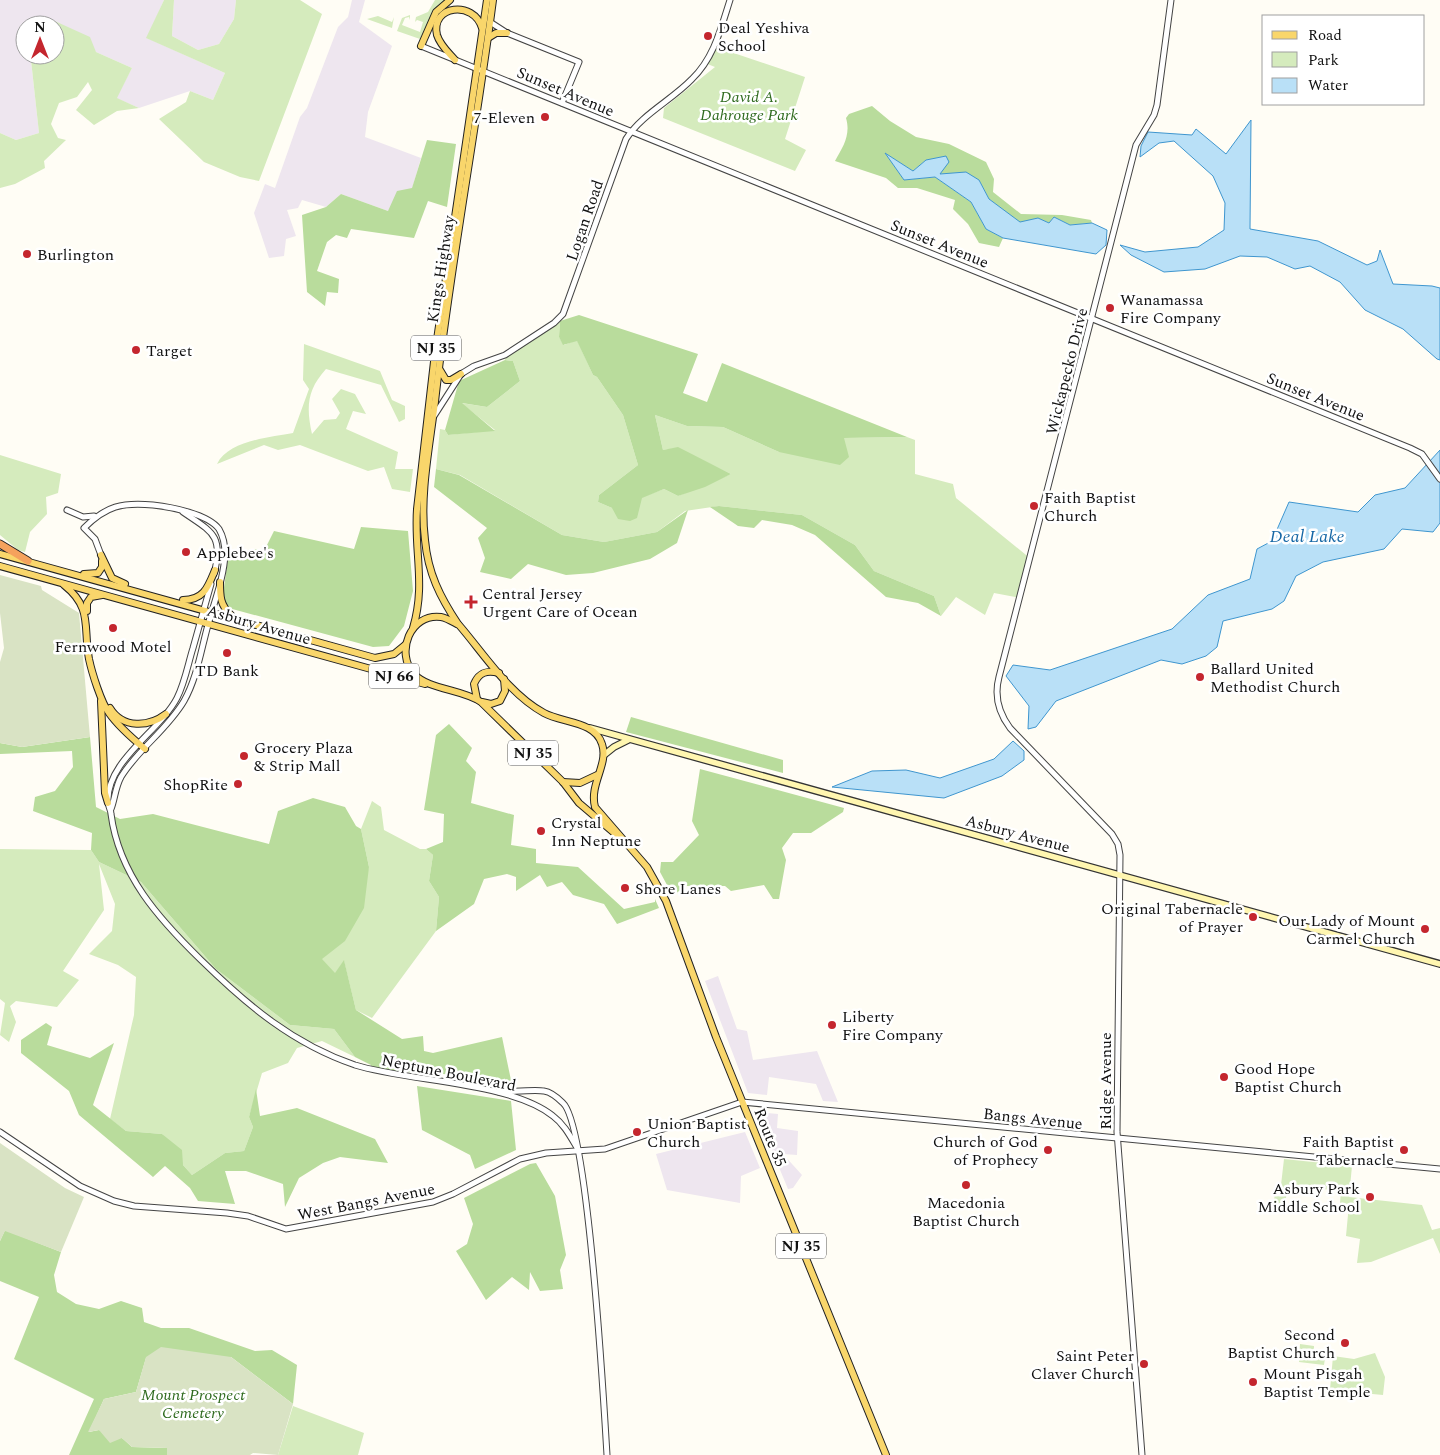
<svg xmlns="http://www.w3.org/2000/svg" width="1440" height="1455" font-family="Spectral,serif">
<style>
.industrial{fill:#eee6ef}
.green{fill:#d5ebbd}
.forest{fill:#b9dc9c}
.cemetery{fill:#d9e3c4}
.water{fill:#b9e0f7;stroke:#3f96cf}
.lines{fill:none;stroke-linecap:round;stroke-linejoin:round}
.tertiary-casing{stroke:#444;stroke-width:7}
.secondary-casing{stroke:#333;stroke-width:8}
.primary-casing{stroke:#222;stroke-width:8}
.motorway-casing{stroke:#222;stroke-width:9}
.tertiary{stroke:#fff;stroke-width:5}
.secondary{stroke:#fff6b0;stroke-width:5.5}
.primary{stroke:#f9d66b;stroke-width:6}
.motorway{stroke:#f5a25d;stroke-width:7}
.poi-dot{fill:#c4262e;stroke:#fff;stroke-width:2}
.labels{text-anchor:middle;stroke-width:5;stroke-linejoin:round;paint-order:stroke}
.shield{fill:#fff;stroke:#585858;stroke-width:1}
.shield-label{font-size:15px;font-weight:bold;fill:#111}
.poi-label{font-size:16px;fill:#111;stroke:#fff;text-anchor:start}
.street-label{font-size:16px;fill:#111;stroke:#fff}
.park-label{font-size:16px;font-style:italic;fill:#2f6b1f;stroke:#fff}
.water-label{font-size:18px;font-style:italic;fill:#1768a6;stroke:#fff}
</style>
<rect width="100%" height="100%" fill="#fffdf5"/>
<g class="industrial">
<path d="M0,0H164L147,38L225,73L213,100L190,91L139,108L116,98L132,68L96,52L48,19L46,25H25V55H33L31,60L39,133L16,140L0,133Z"/>
<path d="M174,0H236L234,19L219,44L198,50L172,36Z"/>
<path d="M352,0H365L359,22L392,46L368,112L365,137L421,158L412,189L388,211L341,194L326,207L302,200L298,208L287,210L296,236L286,239L284,256L269,258L254,213L265,184L275,188L300,117L307,108L338,27L348,17Z"/>
<path d="M718,976L737,1029L747,1031L753,1060L817,1051L838,1102L823,1101L816,1084L769,1077L767,1095L748,1093L705,981Z"/>
<path d="M756,1112L778,1114L777,1128L798,1131L797,1155L783,1154L802,1175L793,1188L788,1189Z"/>
<path d="M745,1132L760,1168L741,1176L740,1203L667,1190L656,1154Z"/>
</g>
<g class="green">
<path d="M164,0H174L172,36L198,50L219,44L234,19L236,0H300L322,14L259,181L240,177L204,162L159,119L186,102L190,91L213,100L225,73L146,38Z"/>
<path d="M435,0H446L433,11L420,39L397,31L402,18L410,15V20L409,17L405,18L402,25L420,32L423,22L417,20L415,22L416,17L428,12Z"/>
<path d="M378,16L392,22L394,17L392,28L367,19Z"/>
<path d="M48,18L90,37L96,52L132,68L117,98L139,108L117,111L94,125L76,110L92,90L88,82L77,97L59,103L51,124L58,138L66,140L44,161L45,168L15,184L0,188V133L16,140L39,133L31,60L33,55H55V25H46Z"/>
<path d="M713,46L805,77L785,139L806,150L795,171L663,118L664,108L715,67L705,63Z"/>
<path d="M560,321L559,337L564,345L577,340L593,375L597,377L623,415L638,465L599,495L598,502L612,508L664,489L678,496L731,474L678,448L663,450L655,415L687,426L723,427L779,452L844,438L907,437L915,440V474L953,484L956,498L1031,559L1020,598L994,593L985,615L956,597L941,616L934,596L874,571L855,545L802,515L719,506L685,511L657,532L604,542L562,535L460,475L436,469L440,429L445,430L448,435L495,430L461,403L487,407L520,381L513,361L505,360L504,356Z"/>
<path d="M304,344L380,371L392,400L405,406V419L399,422L381,385L326,369C307,390 306,407 312,434L324,420L336,419L340,413L332,399L341,389L355,394L366,414L353,411L346,429L398,452L395,469H413L410,492L392,489L384,467L368,471L300,445L278,450L264,445L217,464C228,441 270,437 293,433L309,389L303,380Z"/>
<path d="M0,455L61,474L58,493L46,497L47,514L30,532L25,552L18,550L0,535Z"/>
<path d="M372,801L381,807L384,830L420,849H426L433,855L429,881L439,897L436,931L372,1018L356,1010L344,961L335,974L321,959L345,940L369,867L361,829Z"/>
<path d="M0,849L91,850L99,862L141,882L216,969L290,1025L334,1029L355,1057L322,1041L297,1048L288,1063L262,1073L249,1117L253,1127L244,1151L225,1153L192,1175L183,1165L162,1134L126,1131L110,1119L134,1015L136,977L118,965L89,954L112,931L115,904L99,864L104,910L63,971L79,980L57,1007L16,1001L10,1006L16,1022L9,1042L0,1035L5,1003L0,999Z"/>
<path d="M1284,1159L1352,1166L1349,1197L1422,1205L1432,1230L1440,1228V1254L1433,1238L1371,1262L1357,1263L1360,1239L1346,1236L1349,1204L1340,1203L1341,1191L1288,1185L1285,1204L1274,1203L1275,1190L1281,1185Z"/>
<path d="M1300,1344L1314,1346V1350L1326,1351L1324,1365L1299,1362Z"/>
<path d="M1375,1353L1385,1377L1383,1395L1330,1390L1333,1356L1354,1359Z"/>
<path d="M293,1406L364,1433L358,1455H278Z"/>
</g>
<g class="forest">
<path d="M872,106L890,121L916,137L949,144L986,162L994,179L993,192L1021,214L1062,215L1091,220L1092,223L1070,225L1054,217L1049,223L1038,218L1020,223L989,199L979,180L940,174L926,160L913,171L886,154L904,180L935,177L971,202L986,229L1003,238L999,247L979,243L968,224L953,209L955,200L917,188H898L886,178L835,161C843,147 851,135 846,118L849,114Z"/>
<path d="M427,140L456,144L447,207L428,201L414,238L351,229L347,238L336,235L327,242L317,271L339,279L338,293L327,292L325,306L307,292L302,215L326,207L341,194L388,211L397,191L412,188Z"/>
<path d="M579,315L698,354L683,393L707,402L722,363L907,437L844,438L849,457L840,465L779,452L723,427L687,426L655,415L663,450L678,447L731,474L705,487L678,496L664,489L642,498L637,518L630,521L618,519L612,508L598,502L599,495L638,465L623,415L597,377L593,375L577,341L563,345L559,337L560,321Z"/>
<path d="M505,360L513,361L520,381L487,407L462,403L495,431L448,435L445,430L459,381Z"/>
<path d="M436,469L459,475L562,535L604,542L657,532L688,510L677,543L650,559L593,573L566,575L528,564L511,579L480,572L485,558L478,538L487,528L434,487Z"/>
<path d="M719,506L802,515L855,545L874,571L934,596L941,616L918,603L886,597L815,535L792,525L762,520L754,528L738,526L710,507Z"/>
<path d="M361,527L408,531L413,591L404,626L389,646L373,647L225,607L222,602L229,551L265,549L274,531L354,549Z"/>
<path d="M631,717L783,760V773L626,732Z"/>
<path d="M449,724L472,748L466,761L476,772L471,803L514,815L511,845L536,849V863L578,867L624,909L655,902V899L659,908L617,924L604,904L573,895L562,882L547,887L540,875L516,891V877L507,874L484,879L474,904L436,931L439,897L429,881L433,855L426,849L443,842L444,814L424,810L436,735Z"/>
<path d="M90,737L96,807L120,819L153,814L269,844L278,811L313,798L345,807L356,826L361,829L369,867L364,908L345,941L322,959L335,973L344,960L356,1010L402,1039L423,1036L424,1051L433,1053L502,1037L512,1085L444,1074L369,1070L371,1065L355,1057L334,1029L290,1025L216,969L141,882L99,862L91,850L92,833L33,811L35,797L55,791L73,767L72,751L0,754V743L22,747Z"/>
<path d="M700,769L844,808L843,812L811,833H793L782,848L786,860L779,899H773L764,885L731,891L725,886H685L673,896L660,872L661,862H673L699,835L692,821Z"/>
<path d="M46,1023L52,1027L47,1045L90,1058L114,1043L93,1105L126,1131L162,1134L182,1150L183,1165L192,1175L225,1153L244,1151L253,1127L249,1117L256,1089L260,1116L297,1108L375,1139L388,1163L340,1157L323,1163L299,1178L285,1207L283,1184L246,1171H225L235,1204L198,1201L190,1188L165,1166L153,1177L79,1115L69,1091L21,1053V1040Z"/>
<path d="M417,1086L511,1101L516,1150L475,1169L470,1155L422,1130Z"/>
<path d="M536,1163L555,1196L566,1255L560,1270L563,1289L540,1291L530,1272L529,1290L512,1277L486,1300L456,1251L467,1244L473,1224L464,1198L530,1164Z"/>
<path d="M5,1230L61,1252L54,1275L57,1292L76,1304L99,1309L121,1301L142,1308L144,1322L161,1328H189L255,1351L272,1350L297,1365L293,1404L231,1357L146,1358L136,1392L104,1399L89,1432L99,1430L122,1438L132,1447L167,1448V1455H69L94,1399L14,1359L39,1297L0,1281V1241Z"/>
</g>
<g class="cemetery">
<path d="M0,575L41,586L42,590L79,613L90,737L22,747L0,743V662L4,648L0,613Z"/>
<path d="M0,1143L65,1188L84,1197L61,1252L5,1231L0,1241Z"/>
<path d="M161,1347L231,1357L293,1404L278,1455L253,1453L250,1455H167V1448L132,1447L122,1438L110,1443L99,1430L88,1432L104,1399L136,1392L146,1357Z"/>
</g>
<g class="water">
<path d="M1251,120L1250,229L1318,241L1367,265L1377,261L1380,250L1393,284L1432,286L1440,288V360L1437,359L1403,329L1365,310L1340,282L1310,266L1295,269L1267,257L1240,256L1205,269L1164,272L1131,255L1120,245L1145,252L1198,247L1224,230L1225,203L1213,176L1174,141L1159,143L1140,157L1141,146L1148,132L1192,135L1196,129L1226,154Z"/>
<path d="M885,153L913,171L926,160L946,156L949,162L940,174L966,172L979,180L989,199L1020,222L1038,218L1049,223L1054,217L1070,225L1092,223L1107,230L1106,245L1096,254L1003,238L986,229L971,202L935,177L904,180Z"/>
<path d="M1440,450V523L1433,532L1402,529L1384,549L1323,562L1296,576L1284,601L1272,609L1223,621L1217,647L1206,656L1182,664L1161,660L1056,701L1036,727L1028,729L1029,706L1006,676L1013,665L1050,670L1172,629L1208,595L1250,579L1257,549L1272,541L1289,502L1358,512L1375,495L1405,488Z"/>
<path d="M1013,741L1024,751V760L1002,776L944,798L832,787L872,771L906,770L940,778L994,759Z"/>
</g>
<g class="lines">
<defs>
<g id="tertiary">
<path d="M490,22L507,33L579,62L562,103"/>
<path d="M421,46L1410,448L1422,454L1440,479"/>
<path d="M434,416L461,374L474,366L505,355L554,323L563,314L626,139C642,114 672,100 692,79C714,58 721,28 730,0"/>
<path d="M67,510L83,517L94,516"/>
<path d="M183,512C212,532 224,535 214,574"/>
<path d="M101,555L95,539L84,528C106,506 122,502 153,505C171,507 208,514 219,529C223,536 225,546 225,554C224,578 214,602 208,625C201,650 197,678 184,701C167,730 138,749 121,777C115,788 115,799 111,809"/>
<path d="M211,584C205,606 199,626 193,648C188,664 185,682 177,698C160,731 106,761 108,802C108,806 111,810 111,814C119,875 159,919 201,960C247,1005 293,1044 355,1065C410,1082 511,1082 553,1116C565,1125 571,1138 579,1151"/>
<path d="M499,1092C510,1092 536,1089 544,1091C551,1092 559,1099 563,1103C588,1126 604,1405 607,1455"/>
<path d="M0,1132L80,1186L114,1201L134,1206L227,1213L248,1216L286,1229L433,1202L453,1194L520,1159L546,1153L605,1149L742,1102L1440,1169"/>
<path d="M1142,1455L1117,1132L1120,855L1118,844L1112,834L1010,728C998,712 994,696 999,677L1136,145L1154,115L1157,105L1171,0"/>
</g>
<g id="secondary">
<path d="M590,728L1440,964"/>
<path d="M604,755L614,747L628,740"/>
</g>
<g id="primary">
<path d="M488,38L496,33H507"/>
<path d="M421,46L436,12L450,0"/>
<path d="M455,60C448,52 440,45 437,35C430,5 474,0 482,28"/>
<path d="M440,370L446,380H451L461,374"/>
<path d="M0,554L375,658L394,654L405,645"/>
<path d="M101,555L112,578L125,584"/>
<path d="M0,566L425,684"/>
<path d="M84,574L98,573L102,567V561"/>
<path d="M220,582C220,596 220,605 231,615"/>
<path d="M64,585C93,608 83,627 89,659C92,673 101,702 109,713C118,726 133,739 145,749"/>
<path d="M183,600C204,600 208,587 215,570"/>
<path d="M87,611V603L91,597L102,595"/>
<path d="M458,624C440,597 428,573 425,540C419,492 431,441 436,393C451,262 476,131 493,0"/>
<path d="M413,628C426,584 414,553 417,509L435,353L487,0"/>
<path d="M477,699L474,684C479,672 487,670 499,673"/>
<path d="M101,701L105,793L108,803"/>
<path d="M482,702L491,704L500,701L505,691L504,679"/>
<path d="M110,708C123,729 149,727 166,714"/>
<path d="M563,782L580,783L597,775"/>
<path d="M619,837L579,803L563,782L481,702C462,689 429,690 414,674C395,653 410,613 441,617C447,618 453,622 459,625C484,654 509,694 544,713C562,723 595,721 602,744C609,764 589,784 595,807L647,867L666,901L716,1037L886,1455"/>
</g>
<path id="motorway" d="M0,544L28,561"/>
</defs>
<use href="#tertiary" class="tertiary-casing"/>
<use href="#secondary" class="secondary-casing"/>
<use href="#primary" class="primary-casing"/>
<use href="#motorway" class="motorway-casing"/>
<use href="#tertiary" class="tertiary"/>
<use href="#secondary" class="secondary"/>
<use href="#primary" class="primary"/>
<use href="#motorway" class="motorway"/>
</g>
<g class="poi-dot">
<circle cx="708" cy="36" r="5"/>
<circle cx="545" cy="117" r="5"/>
<circle cx="27" cy="254" r="5"/>
<circle cx="1110" cy="308" r="5"/>
<circle cx="136" cy="350" r="5"/>
<circle cx="1034" cy="506" r="5"/>
<circle cx="186" cy="552" r="5"/>
<path d="M468.5 594.5h5v5h5v5h-5v5h-5v-5h-5v-5h5z"/>
<circle cx="113" cy="628" r="5"/>
<circle cx="227" cy="653" r="5"/>
<circle cx="1200" cy="677" r="5"/>
<circle cx="244" cy="756" r="5"/>
<circle cx="238" cy="784" r="5"/>
<circle cx="541" cy="831" r="5"/>
<circle cx="625" cy="888" r="5"/>
<circle cx="1253" cy="917" r="5"/>
<circle cx="1425" cy="929" r="5"/>
<circle cx="832" cy="1025" r="5"/>
<circle cx="1224" cy="1077" r="5"/>
<circle cx="637" cy="1132" r="5"/>
<circle cx="1048" cy="1150" r="5"/>
<circle cx="1404" cy="1150" r="5"/>
<circle cx="966" cy="1185" r="5"/>
<circle cx="1370" cy="1197" r="5"/>
<circle cx="1345" cy="1343" r="5"/>
<circle cx="1144" cy="1364" r="5"/>
<circle cx="1253" cy="1382" r="5"/>
</g>
<g class="labels">
<g class="shield">
<rect x="411" y="335.5" width="50" height="25" rx="4"/>
<rect x="369" y="663.5" width="50" height="25" rx="4"/>
<rect x="508" y="740.5" width="50" height="25" rx="4"/>
<rect x="776" y="1233.5" width="50" height="25" rx="4"/>
</g>
<g class="shield-label">
<text x="436" y="353">NJ 35</text>
<text x="394" y="681">NJ 66</text>
<text x="533" y="758">NJ 35</text>
<text x="801" y="1251">NJ 35</text>
</g>
<g class="poi-label">
<text x="718" y="33">Deal Yeshiva<tspan x="718" dy="18">School</tspan></text>
<text x="535" y="123" text-anchor="end">7-Eleven</text>
<text x="37" y="260">Burlington</text>
<text x="1120" y="305">Wanamassa<tspan x="1120" dy="18">Fire Company</tspan></text>
<text x="146" y="356">Target</text>
<text x="1044" y="503">Faith Baptist<tspan x="1044" dy="18">Church</tspan></text>
<text x="196" y="558">Applebee's</text>
<text x="482" y="599">Central Jersey<tspan x="482" dy="18">Urgent Care of Ocean</tspan></text>
<text x="113" y="652" text-anchor="middle">Fernwood Motel</text>
<text x="1210" y="674">Ballard United<tspan x="1210" dy="18">Methodist Church</tspan></text>
<text x="227" y="676" text-anchor="middle">TD Bank</text>
<text x="254" y="753">Grocery Plaza<tspan x="254" dy="18">&amp; Strip Mall</tspan></text>
<text x="228" y="790" text-anchor="end">ShopRite</text>
<text x="551" y="828">Crystal<tspan x="551" dy="18">Inn Neptune</tspan></text>
<text x="635" y="894">Shore Lanes</text>
<text x="1243" y="914" text-anchor="end">Original Tabernacle<tspan x="1243" dy="18">of Prayer</tspan></text>
<text x="1415" y="926" text-anchor="end">Our Lady of Mount<tspan x="1415" dy="18">Carmel Church</tspan></text>
<text x="842" y="1022">Liberty<tspan x="842" dy="18">Fire Company</tspan></text>
<text x="1234" y="1074">Good Hope<tspan x="1234" dy="18">Baptist Church</tspan></text>
<text x="647" y="1129">Union Baptist<tspan x="647" dy="18">Church</tspan></text>
<text x="1038" y="1147" text-anchor="end">Church of God<tspan x="1038" dy="18">of Prophecy</tspan></text>
<text x="1394" y="1147" text-anchor="end">Faith Baptist<tspan x="1394" dy="18">Tabernacle</tspan></text>
<text x="1360" y="1194" text-anchor="end">Asbury Park<tspan x="1360" dy="18">Middle School</tspan></text>
<text x="966" y="1208" text-anchor="middle">Macedonia<tspan x="966" dy="18">Baptist Church</tspan></text>
<text x="1335" y="1340" text-anchor="end">Second<tspan x="1335" dy="18">Baptist Church</tspan></text>
<text x="1134" y="1361" text-anchor="end">Saint Peter<tspan x="1134" dy="18">Claver Church</tspan></text>
<text x="1263" y="1379">Mount Pisgah<tspan x="1263" dy="18">Baptist Temple</tspan></text>
</g>
<g class="street-label">
<text transform="translate(566 91) rotate(23)" y="6">Sunset Avenue</text>
<text transform="translate(584 220) rotate(-71)" y="6">Logan Road</text>
<text transform="translate(940 243) rotate(22)" y="6">Sunset Avenue</text>
<text transform="translate(440 269) rotate(-81)" y="6">Kings Highway</text>
<text transform="translate(1066 371) rotate(-76)" y="6">Wickapecko Drive</text>
<text transform="translate(1316 396) rotate(22)" y="6">Sunset Avenue</text>
<text transform="translate(259 624) rotate(16)" y="6">Asbury Avenue</text>
<text transform="translate(1018 833) rotate(15)" y="6">Asbury Avenue</text>
<text transform="translate(449 1072) rotate(11)" y="6">Neptune Boulevard</text>
<text transform="translate(1105 1081) rotate(-90)" y="6">Ridge Avenue</text>
<text transform="translate(1033 1118) rotate(6)" y="6">Bangs Avenue</text>
<text transform="translate(771 1137) rotate(68)" y="6">Route 35</text>
<text transform="translate(366 1201) rotate(-11)" y="6">West Bangs Avenue</text>
</g>
<g class="park-label">
<text x="749" y="102">David A.<tspan x="749" dy="18">Dahrouge Park</tspan></text>
<text x="193" y="1400">Mount Prospect<tspan x="193" dy="18">Cemetery</tspan></text>
</g>
<g class="water-label">
<text x="1307" y="542">Deal Lake</text>
</g>
</g>
<rect x="1262" y="15" width="162" height="90" fill="#ffffff" stroke="#a0a0a0"/>
<rect x="1272" y="31" width="25" height="8" fill="#f9d66b" stroke="#a0a0a0"/>
<text x="1308" y="40" font-size="15" fill="#111111">Road</text>
<rect x="1272" y="52" width="25" height="15" fill="#d5ebbd" stroke="#a0a0a0"/>
<text x="1308" y="65" font-size="15" fill="#111111">Park</text>
<rect x="1272" y="78" width="25" height="15" fill="#b9e0f7" stroke="#a0a0a0"/>
<text x="1308" y="90" font-size="15" fill="#111111">Water</text>
<g transform="translate(40 40)"><circle r="24" fill="#ffffff" stroke="#a0a0a0"/>
<path d="M0-4L9 19L0 12L-9 19Z" fill="#c4262e"/>
<text y="-8" font-size="14" font-weight="bold" text-anchor="middle" fill="#111111">N</text>
</g>
</svg>
